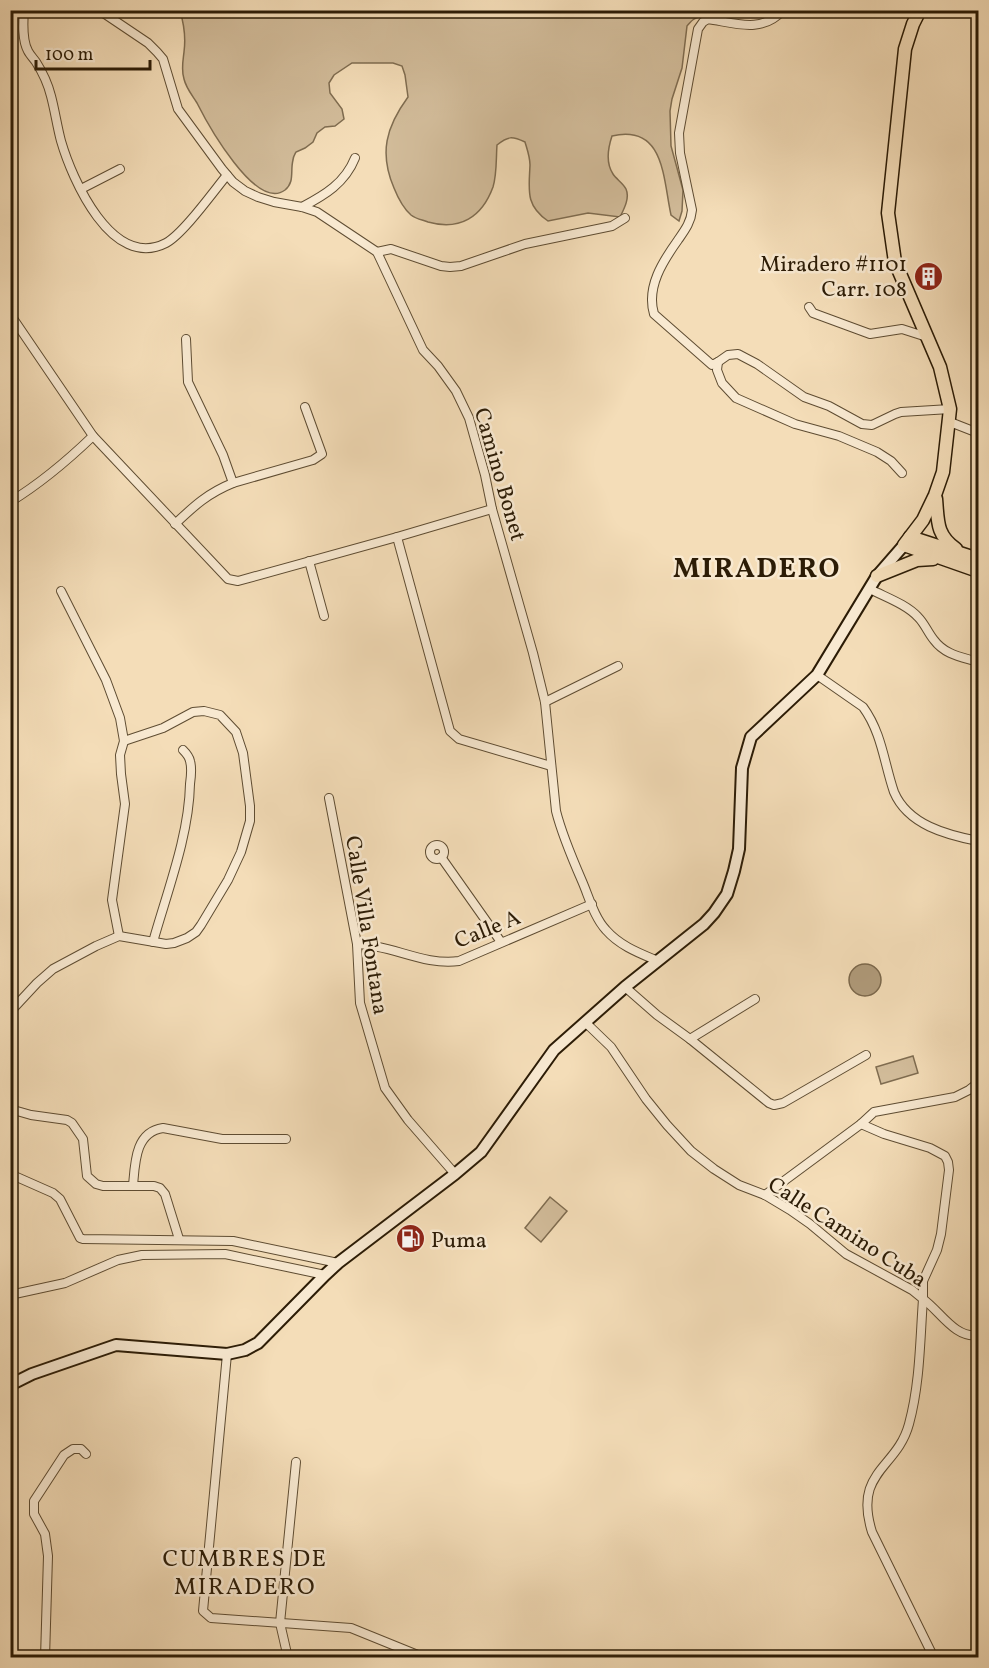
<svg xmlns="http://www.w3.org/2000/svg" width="989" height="1668" font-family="Vollkorn,serif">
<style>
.green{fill:#d2bc9a;stroke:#7f6c50;stroke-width:1.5}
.water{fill:#b09b7b;stroke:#7b684c;stroke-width:1.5}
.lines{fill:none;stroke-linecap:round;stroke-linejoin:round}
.street-casing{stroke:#5e4c32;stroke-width:10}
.secondary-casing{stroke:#2c1c06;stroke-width:14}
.primary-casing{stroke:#2c1c06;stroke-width:15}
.street{stroke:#f8e9d1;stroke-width:8}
.secondary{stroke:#f8e9d1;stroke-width:10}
.primary{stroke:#f4ddb8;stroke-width:12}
.labels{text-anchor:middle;stroke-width:5;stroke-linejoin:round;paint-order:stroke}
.poi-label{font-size:22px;fill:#2c1c06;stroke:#f8e9d1;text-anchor:end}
.street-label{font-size:22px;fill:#2c1c06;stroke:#f8e9d1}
.neighbourhood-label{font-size:24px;letter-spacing:1.5px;fill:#2c1c06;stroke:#f8e9d1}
.district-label{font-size:28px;font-weight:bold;letter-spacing:1.5px;fill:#2c1c06;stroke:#f8e9d1}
</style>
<rect width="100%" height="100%" fill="#f4ddb8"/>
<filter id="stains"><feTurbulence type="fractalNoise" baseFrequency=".00333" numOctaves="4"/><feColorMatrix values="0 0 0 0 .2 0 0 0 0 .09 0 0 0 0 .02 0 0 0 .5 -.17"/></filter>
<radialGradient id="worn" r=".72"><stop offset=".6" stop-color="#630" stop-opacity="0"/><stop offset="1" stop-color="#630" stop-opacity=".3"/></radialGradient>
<g class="green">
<path d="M180,11H754C736,16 708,12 694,19C691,21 689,24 687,26L682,68L672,99L670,111L671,146L683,190L682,211L679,221L671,215C663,179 665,124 612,136C608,148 605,162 613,174C616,179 623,183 626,189C630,198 624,209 620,217L588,213L548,221C525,205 529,190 530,165C530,157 527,149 525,142C512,136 508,136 497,145C496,158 497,174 493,187C482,217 460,231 428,222C423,220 416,219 411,215C403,208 398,198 394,188C379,153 386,127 408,97L405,75L402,66L393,63H352L334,75L329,83L330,93L342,109L344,119L335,126L325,127L317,133L313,142L305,148L296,152C295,154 293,157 293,160C290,171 295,182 285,190C256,212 207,123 197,103C192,95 186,88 184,79C181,70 183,61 184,52C186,37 184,24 180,11Z"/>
<path d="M913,1056L918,1073L881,1084L876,1067Z"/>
<path d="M550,1197L567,1211L541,1242L525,1228Z"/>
</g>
<circle class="water" cx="865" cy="980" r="16"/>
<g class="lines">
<defs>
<g id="street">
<path d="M24,10C23,23 22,40 28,51C30,55 34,59 36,62C43,73 48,84 51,96C55,111 57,126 61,141C72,179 112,271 166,243C183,234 213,192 227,175"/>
<path d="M99,10L148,43L157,52L163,59L178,109L222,169L233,182L245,191L258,197L274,202L302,207L317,212L377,252L423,350L438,366L456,391L469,418L485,475L492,509L533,653L545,702L556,811C562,835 572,858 582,881C589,897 594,917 606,930C620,946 639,953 658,961"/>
<path d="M783,10C762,34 735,23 708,19L703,22L698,29L679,133L680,153L692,210C691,222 685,230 678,240C663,261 646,287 654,314L712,365L718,362L728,355L738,354L757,364L804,397L829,406L862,424L872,425L895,414L901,412L950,409"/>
<path d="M81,189L120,169"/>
<path d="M302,207C325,195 345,183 355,158"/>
<path d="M377,252L391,249L441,266L450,267L461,266L525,244L612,226L625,218"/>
<path d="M809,307L813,313L870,334L902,329L927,337"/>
<path d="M10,314L93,436L228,579L238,581L397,537L492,509"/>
<path d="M186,339L188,382L223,455L233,483"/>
<path d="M718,362L717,370L722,383L736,398L795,424L839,436L877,452L891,461L902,473"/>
<path d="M950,422L978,433"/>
<path d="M10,502C41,483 67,461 93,436"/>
<path d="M175,524C194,506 208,493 233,483L313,460L322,454L305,407"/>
<path d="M397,537L450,731L459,739L551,766"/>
<path d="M309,561L324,616"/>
<path d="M870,589C885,597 906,604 918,617C925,624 928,633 934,640C945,655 962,657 978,662"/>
<path d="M61,591L106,680L120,718L124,741L120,755L121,774L125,804L112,900L119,936"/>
<path d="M817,675L863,707C882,733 884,763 894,792C908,825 947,835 978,841"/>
<path d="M545,702L618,666"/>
<path d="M329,798L357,944L360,1003L385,1088L408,1120L455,1174"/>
<circle cx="437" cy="852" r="7"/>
<path d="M441,857L501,942"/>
<path d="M153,942C167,892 189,836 190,784C191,777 192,768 190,761C189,756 186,753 183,750"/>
<path d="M357,944C392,945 424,966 459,961L592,904"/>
<path d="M625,987L657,1015L690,1039"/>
<path d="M755,999L690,1039L769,1103L774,1105L783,1103L866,1055"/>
<path d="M10,1012L37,983L53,969L96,946L119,936L166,944L174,943L187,938L196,932L201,925L228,880L241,852L250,821V806L243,753L236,732L220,715L204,711L193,712L163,728L124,741"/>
<path d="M585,1022L611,1047L646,1099L667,1125L691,1151L714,1169L739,1185L765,1195L790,1210L810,1224L846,1254L912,1290L923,1299C920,1340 920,1384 909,1424C897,1469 853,1471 872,1532L934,1658"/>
<path d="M10,1109L31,1115L67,1120L72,1123L83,1139L87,1176L96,1184L103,1186H154L160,1188L165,1194L179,1239"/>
<path d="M861,1124L884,1134L930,1148L945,1156L948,1162L949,1170L941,1234L937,1250L923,1281V1299C940,1311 955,1339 978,1335"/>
<path d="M10,1174L53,1193L60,1199L80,1238L83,1239L233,1241L338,1263"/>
<path d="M133,1186C135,1163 135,1132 163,1128L222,1139H286"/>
<path d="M765,1195L861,1124L874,1112L955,1097L969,1090L978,1083"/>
<path d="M10,1295L65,1283L118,1260L142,1255L225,1254L325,1275"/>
<path d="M227,1354L203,1611L211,1618L351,1628L425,1658"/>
<path d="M45,1658L48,1556L45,1534L34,1514V1501L64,1455L73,1449H81L86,1454"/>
<path d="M288,1658L280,1623L296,1462"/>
</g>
<path id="secondary" d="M10,1385L32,1374L116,1345L227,1354L245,1350L258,1343L325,1275L338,1263L455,1174L481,1152L554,1050L625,987L704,924L714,913L727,894L734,871L739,849L742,768L751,737L817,675L877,576L904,545"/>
<g id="primary">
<path d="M920,10L913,24L905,49L888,213L895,262L940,367L950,409L943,472L935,495L923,520L904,545L978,571"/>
<path d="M936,499C938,521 936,535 956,549"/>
<path d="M910,537L978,559"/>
<path d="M877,576L917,560L933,559"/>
</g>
</defs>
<use href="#street" class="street-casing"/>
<use href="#secondary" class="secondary-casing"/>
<use href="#primary" class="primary-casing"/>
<use href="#street" class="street"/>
<use href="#secondary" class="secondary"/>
<use href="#primary" class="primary"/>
</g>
<defs>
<symbol id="building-disc" viewBox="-11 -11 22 22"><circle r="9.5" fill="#8f2418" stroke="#f8e9d1"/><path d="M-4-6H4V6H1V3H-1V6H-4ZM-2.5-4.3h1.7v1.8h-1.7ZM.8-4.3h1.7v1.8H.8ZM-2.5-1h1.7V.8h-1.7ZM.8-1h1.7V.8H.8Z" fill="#fff"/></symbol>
<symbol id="fuel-disc" viewBox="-11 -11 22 22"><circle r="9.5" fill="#8f2418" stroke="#f8e9d1"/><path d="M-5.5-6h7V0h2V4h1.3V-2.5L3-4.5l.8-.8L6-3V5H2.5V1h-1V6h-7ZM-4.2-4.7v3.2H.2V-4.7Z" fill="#fff"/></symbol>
</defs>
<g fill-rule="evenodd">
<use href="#building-disc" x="912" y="260" width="33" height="33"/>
<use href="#fuel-disc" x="394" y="1222" width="33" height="33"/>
</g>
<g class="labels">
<g class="poi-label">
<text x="907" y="271">Miradero #1101<tspan x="907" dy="25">Carr. 108</tspan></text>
<text x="431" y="1247" text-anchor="start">Puma</text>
</g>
<g class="street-label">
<text transform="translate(501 474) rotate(74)" y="8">Camino Bonet</text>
<text transform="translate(368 925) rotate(81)" y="8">Calle Villa Fontana</text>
<text transform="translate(487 928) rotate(-22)" y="8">Calle A</text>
<text transform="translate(848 1231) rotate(33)" y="8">Calle Camino Cuba</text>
</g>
<g class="neighbourhood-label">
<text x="245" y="1566">CUMBRES DE<tspan x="245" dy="28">MIRADERO</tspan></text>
</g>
<g class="district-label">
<text x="757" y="577">MIRADERO</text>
</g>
</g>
<rect width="989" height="1668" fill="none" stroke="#f4ddb8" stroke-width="36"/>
<rect x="12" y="12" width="965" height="1644" fill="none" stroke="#2c1c06" stroke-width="3"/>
<rect x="18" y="18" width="953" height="1632" fill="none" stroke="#2c1c06" stroke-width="1.5"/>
<path d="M36 60v9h114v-9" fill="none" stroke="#2c1c06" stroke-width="3"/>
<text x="45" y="60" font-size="18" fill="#2c1c06" stroke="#f8e9d1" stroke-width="4.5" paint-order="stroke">100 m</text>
<rect width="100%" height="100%" filter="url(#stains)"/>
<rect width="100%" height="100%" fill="url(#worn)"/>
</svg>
